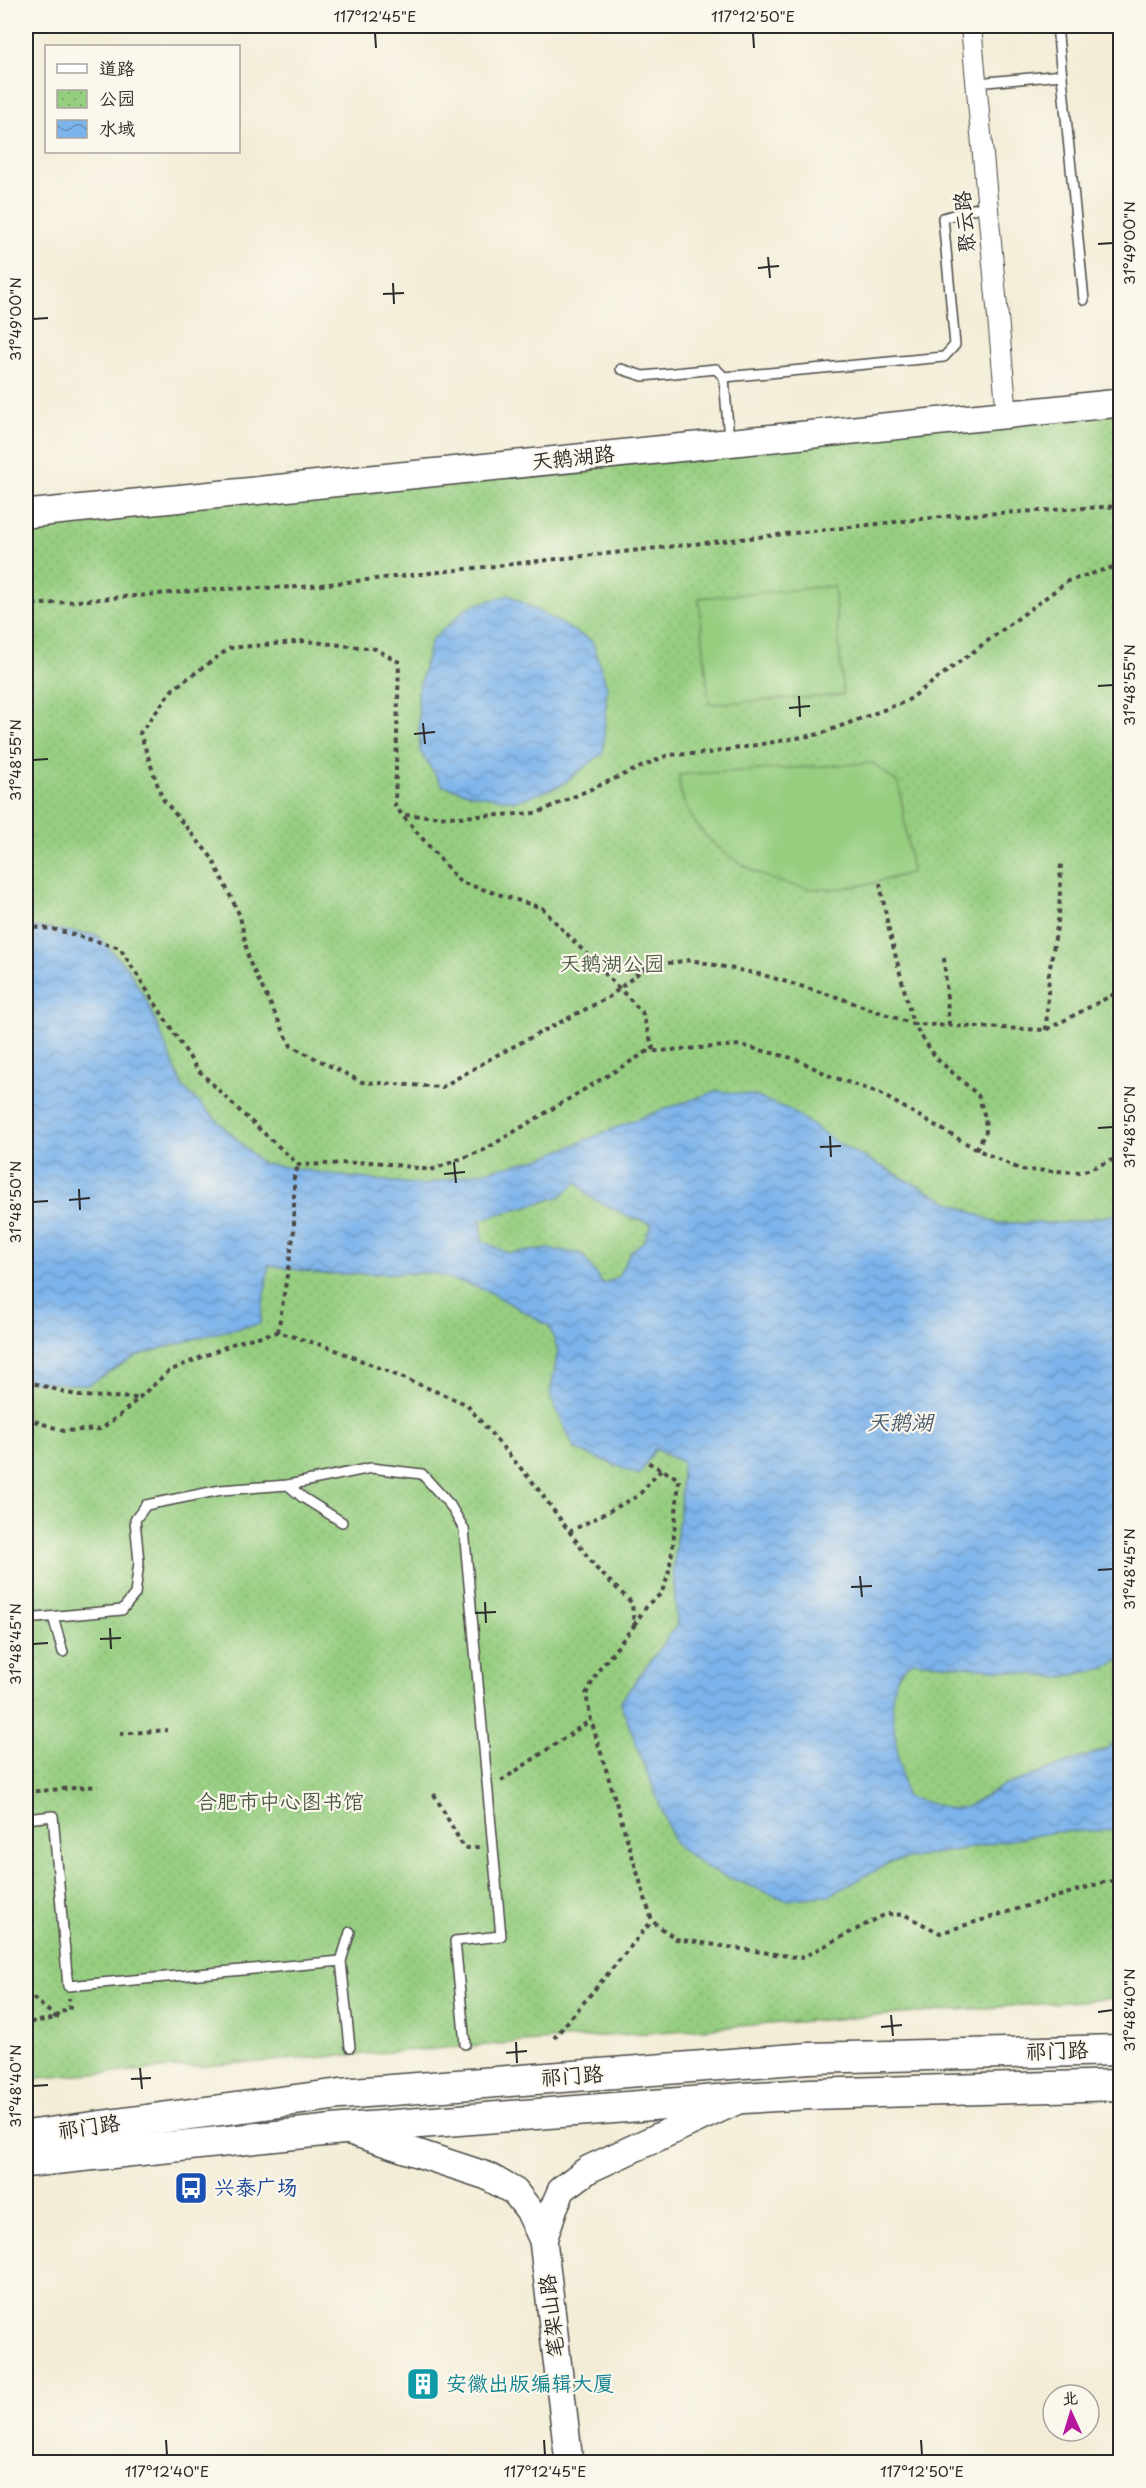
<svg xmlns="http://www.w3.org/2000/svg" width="1146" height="2488" font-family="'Playpen Sans','LXGW WenKai TC',sans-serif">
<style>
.park{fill:url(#park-dots);stroke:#607c56;stroke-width:1.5}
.garden{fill:#96ce80;stroke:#607c56;stroke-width:1.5}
.water{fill:url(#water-waves);stroke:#536f8b;stroke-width:1.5;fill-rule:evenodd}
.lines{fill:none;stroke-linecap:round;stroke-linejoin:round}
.lane-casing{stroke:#494845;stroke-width:12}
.street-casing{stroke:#494845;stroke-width:22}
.secondary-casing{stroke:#494845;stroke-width:30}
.primary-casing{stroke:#494845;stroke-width:33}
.path{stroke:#494845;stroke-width:4;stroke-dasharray:4.5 4.5;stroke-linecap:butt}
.lane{stroke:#fff;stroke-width:9}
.street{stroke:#fff;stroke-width:20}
.secondary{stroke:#fff;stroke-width:27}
.primary{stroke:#fff;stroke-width:30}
.ticks{fill:none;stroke:#2b2b2b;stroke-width:2}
.labels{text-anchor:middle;stroke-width:4.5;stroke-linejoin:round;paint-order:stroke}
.street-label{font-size:21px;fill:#2b2b2b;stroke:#fbf7ec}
.park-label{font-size:21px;fill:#4b5c44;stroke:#fbf7ec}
.transit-label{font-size:21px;fill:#164399;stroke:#fbf7ec;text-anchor:start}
.culture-label{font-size:21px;fill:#0d838f;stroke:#fbf7ec;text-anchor:start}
.water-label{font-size:22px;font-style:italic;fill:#475b6e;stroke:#fbf7ec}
.neatline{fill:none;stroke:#2b2b2b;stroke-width:2}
.ticks-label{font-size:15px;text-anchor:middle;fill:#2b2b2b}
</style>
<defs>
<pattern id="park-dots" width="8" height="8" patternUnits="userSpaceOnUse" patternTransform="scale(1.5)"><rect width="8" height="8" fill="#96ce80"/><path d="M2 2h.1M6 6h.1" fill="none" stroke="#81b16f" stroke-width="1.8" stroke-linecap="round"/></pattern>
<pattern id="water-waves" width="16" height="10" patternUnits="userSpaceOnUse" patternTransform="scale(1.5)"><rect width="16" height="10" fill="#7bb3eb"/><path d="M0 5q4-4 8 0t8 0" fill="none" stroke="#6592bf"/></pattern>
</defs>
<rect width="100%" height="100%" fill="#fbf7ec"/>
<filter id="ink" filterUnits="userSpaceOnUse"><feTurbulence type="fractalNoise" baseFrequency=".0167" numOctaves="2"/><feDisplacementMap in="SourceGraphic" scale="12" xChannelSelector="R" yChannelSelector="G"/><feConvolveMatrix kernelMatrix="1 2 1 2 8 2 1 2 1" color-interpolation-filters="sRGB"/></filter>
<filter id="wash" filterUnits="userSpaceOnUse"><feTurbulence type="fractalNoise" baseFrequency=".008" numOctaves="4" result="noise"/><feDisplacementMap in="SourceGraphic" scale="24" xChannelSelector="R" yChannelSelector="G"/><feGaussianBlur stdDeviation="1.35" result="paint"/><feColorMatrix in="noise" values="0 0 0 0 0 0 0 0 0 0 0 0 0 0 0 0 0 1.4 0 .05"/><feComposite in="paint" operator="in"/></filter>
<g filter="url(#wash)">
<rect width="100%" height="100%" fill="#f3edd7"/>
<path class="park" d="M1120,403V1998L26,2079V514Z"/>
<g class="garden">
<path d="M834,586L843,695L709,704L699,598Z"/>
<path d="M873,763L899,784L912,872C882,882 854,889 822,889C768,889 696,847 681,793C679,788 679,781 679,775Z"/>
</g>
<g class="water">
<path d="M509,595L592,641L607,687L603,753L560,786L516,801L472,794L442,785L420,751L418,692L431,641L468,607Z"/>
<path d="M26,926L97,935L128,969L147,1001L183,1087L261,1163L348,1177L423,1185L542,1158L642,1117L717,1091L752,1095L788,1109L841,1145L947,1201L997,1223H1063L1120,1214V1660L1105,1668L1057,1678L1002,1670L913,1661C904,1667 899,1672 895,1682C887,1702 901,1773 906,1797L952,1809L967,1807L1001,1787L1106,1749L1120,1737V1830L1054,1832L891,1862L830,1895L786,1900L710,1870L675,1844L620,1702L677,1625L673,1570L680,1508L682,1462L655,1449L639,1475L575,1449L550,1396L558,1350L549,1326L488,1291L433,1273L322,1274L269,1265L260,1324L211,1334L136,1356L88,1385L26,1381ZM578,1182L589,1197L627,1216L652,1224L643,1242L631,1251L618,1277L603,1284L582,1254L551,1249L508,1253L482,1241L481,1219L559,1197Z"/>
</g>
</g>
<g filter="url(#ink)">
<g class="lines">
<defs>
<g id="lane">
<path d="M1057,26L1084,300"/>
<path d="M976,83L1062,75"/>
<path d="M621,369L643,376L716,369L724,377L944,357L955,345L943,218L987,205"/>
<path d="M724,377L728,427"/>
<path d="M288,1485L371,1468L422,1474L450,1505L464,1529L501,1936L455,1941L465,2044"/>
<path d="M53,1617L63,1652"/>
<path d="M26,1619L122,1610L135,1594L139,1562L135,1520L146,1505L221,1490L288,1485L302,1497L342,1522"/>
<path d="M26,1819L53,1816L68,1986L341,1961L350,2047"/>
<path d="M341,1961L350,1932"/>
</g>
<path id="street" d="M971,26L1007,415"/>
<g id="secondary">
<path d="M26,514L1120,403"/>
<path d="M347,2130L487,2176L515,2192L529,2210L543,2240L554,2207L562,2189L589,2169L736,2101"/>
<path d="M543,2240L569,2462"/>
</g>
<g id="primary">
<path d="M26,2136L340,2094L809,2058L1120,2050"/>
<path d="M26,2162L343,2129L743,2098L811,2094L1120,2085"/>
</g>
</defs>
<use href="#lane" class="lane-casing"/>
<use href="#street" class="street-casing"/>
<use href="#secondary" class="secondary-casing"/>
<use href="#primary" class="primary-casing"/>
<g class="path">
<path d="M26,600L31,605L216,589L302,587L950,516L1120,506"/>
<path d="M880,883L888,926L913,1024L1046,1030L1120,991"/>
<path d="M26,926L57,930L120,948L197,1069L244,1115L299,1165L375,1162L431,1170L484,1150L653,1048L642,1012L542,908L460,882L402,815"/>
<path d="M944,958L949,1025"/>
<path d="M1046,1030L1049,973L1059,915L1061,862"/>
<path d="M645,1052L740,1045L796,1059L830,1076L879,1093L976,1149L1022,1170L1082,1172L1120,1157"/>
<path d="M976,1149L986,1132L985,1117L978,1095L937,1059L913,1024L837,997L763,975L691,960L647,966L609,997L497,1055L442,1087L362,1082L291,1046L249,961L240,916L212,858L162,798L140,733L173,689L230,648L306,641L376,649L399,662L395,805L402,815L459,817L537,813L668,755L710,753L820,734L907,701L1068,581L1120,565"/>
<path d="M278,1332L294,1231V1176L299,1165"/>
<path d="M26,1381L79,1396L139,1398"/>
<path d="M26,1418L64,1431L100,1429L119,1416L169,1371L237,1342L278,1332L331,1348L466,1404L535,1485L596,1568L632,1603L634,1626L598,1671L586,1694L591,1720L652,1921L676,1939L801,1958L886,1914L905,1915L940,1933L1104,1882L1120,1880"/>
<path d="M569,1532L638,1496L661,1470"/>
<path d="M634,1625L649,1603L661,1594L668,1576L673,1546L679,1479L647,1462"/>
<path d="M120,1734L167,1730"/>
<path d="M501,1781L591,1720"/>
<path d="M26,1792L98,1786"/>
<path d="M434,1794L464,1848L480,1847"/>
<path d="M26,1992L57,2018L26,2023"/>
<path d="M57,2018L59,2012L70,2010L69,1998"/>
<path d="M554,2038L652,1921"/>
</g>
<use href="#lane" class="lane"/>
<use href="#street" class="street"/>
<use href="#secondary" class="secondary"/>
<use href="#primary" class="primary"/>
</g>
</g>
<path class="ticks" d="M375,33L376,48M753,33L754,48M1098,244L1113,243M768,257L770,278M758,268L779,266M393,283L394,304M383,294L404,293M33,319L48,318M1098,686L1113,685M799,696L800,717M789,708L810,706M423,723L425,744M414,734L435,732M33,760L48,759M1098,1128L1113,1127M830,1136L831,1157M820,1147L841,1146M454,1162L456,1183M444,1174L465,1172M79,1189L80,1210M69,1200L90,1198M33,1202L48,1201M1098,1570L1113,1569M860,1576L862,1597M851,1587L872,1586M485,1602L486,1623M475,1613L496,1612M110,1628L111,1649M100,1639L121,1638M33,1644L48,1643M1098,2012L1113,2010M891,2015L893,2036M881,2027L902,2025M516,2042L517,2063M506,2053L527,2051M140,2068L142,2089M131,2079L151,2078M33,2086L48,2085M166,2440L167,2455M544,2440L545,2455M921,2440L922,2455"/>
<defs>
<symbol id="bus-square" viewBox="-11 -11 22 22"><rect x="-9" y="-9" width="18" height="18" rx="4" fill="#1a4fb4" stroke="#fbf7ec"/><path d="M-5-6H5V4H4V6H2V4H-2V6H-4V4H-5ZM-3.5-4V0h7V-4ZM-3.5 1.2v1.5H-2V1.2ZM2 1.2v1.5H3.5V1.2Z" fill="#fff"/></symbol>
<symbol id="building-square" viewBox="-11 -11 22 22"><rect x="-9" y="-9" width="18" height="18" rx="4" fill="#0f9aa8" stroke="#fbf7ec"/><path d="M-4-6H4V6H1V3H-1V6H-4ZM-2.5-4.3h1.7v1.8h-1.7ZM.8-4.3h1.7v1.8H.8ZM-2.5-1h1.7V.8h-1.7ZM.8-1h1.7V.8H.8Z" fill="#fff"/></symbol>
</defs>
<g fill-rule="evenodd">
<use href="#bus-square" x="172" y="2169" width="38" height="38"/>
<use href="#building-square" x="404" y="2365" width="38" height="38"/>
</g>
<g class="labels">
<g class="street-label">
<text transform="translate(965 222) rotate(-95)" y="7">聚云路</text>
<text transform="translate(573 458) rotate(-6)" y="7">天鹅湖路</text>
<text transform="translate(1057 2051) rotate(-2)" y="7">祁门路</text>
<text transform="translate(572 2076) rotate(-4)" y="7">祁门路</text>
<text transform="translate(89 2127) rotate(-8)" y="7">祁门路</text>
<text transform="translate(552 2316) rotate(-97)" y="7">笔架山路</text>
</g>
<g class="park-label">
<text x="612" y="971">天鹅湖公园</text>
<text x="280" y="1809">合肥市中心图书馆</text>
</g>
<g class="transit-label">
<text x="214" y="2195">兴泰广场</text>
</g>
<g class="culture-label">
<text x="446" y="2391">安徽出版编辑大厦</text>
</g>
<g class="water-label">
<text x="900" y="1430">天鹅湖</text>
</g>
</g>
<rect width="1146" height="2488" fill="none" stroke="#fbf7ec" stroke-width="66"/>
<rect x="45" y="45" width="195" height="108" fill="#fbf7ec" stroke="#a8a59f" stroke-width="1.5"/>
<rect x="57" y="64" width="30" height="9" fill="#ffffff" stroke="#a8a59f" stroke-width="1.5"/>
<text x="99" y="75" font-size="18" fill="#2b2b2b">道路</text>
<rect x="57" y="90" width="30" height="18" fill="url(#park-dots)" stroke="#a8a59f" stroke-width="1.5"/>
<text x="99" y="105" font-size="18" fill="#2b2b2b">公园</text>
<rect x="57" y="120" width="30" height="18" fill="url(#water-waves)" stroke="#a8a59f" stroke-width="1.5"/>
<text x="99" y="135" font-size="18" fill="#2b2b2b">水域</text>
<g transform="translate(1071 2413) rotate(356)"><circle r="28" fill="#fbf7ec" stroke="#a8a59f" stroke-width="1.5"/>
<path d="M0-4.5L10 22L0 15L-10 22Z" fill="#b5179e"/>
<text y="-9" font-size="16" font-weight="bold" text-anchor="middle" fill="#2b2b2b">北</text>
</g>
<rect x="33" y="33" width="1080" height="2422" class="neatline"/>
<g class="ticks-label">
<text x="375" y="22">117°12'45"E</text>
<text x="753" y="22">117°12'50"E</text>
<text transform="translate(1130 243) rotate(-90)" y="5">31°49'00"N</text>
<text transform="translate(16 319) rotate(-90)" y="5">31°49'00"N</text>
<text transform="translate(1130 685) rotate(-90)" y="5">31°48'55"N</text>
<text transform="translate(16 760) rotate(-90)" y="5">31°48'55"N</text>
<text transform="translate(1130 1127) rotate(-90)" y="5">31°48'50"N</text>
<text transform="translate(16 1202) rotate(-90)" y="5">31°48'50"N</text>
<text transform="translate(1130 1569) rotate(-90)" y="5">31°48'45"N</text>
<text transform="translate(16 1644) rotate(-90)" y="5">31°48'45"N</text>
<text transform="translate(1130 2010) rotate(-90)" y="5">31°48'40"N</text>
<text transform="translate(16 2086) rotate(-90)" y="5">31°48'40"N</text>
<text x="167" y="2477">117°12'40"E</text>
<text x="545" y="2477">117°12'45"E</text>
<text x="922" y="2477">117°12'50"E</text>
</g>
</svg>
